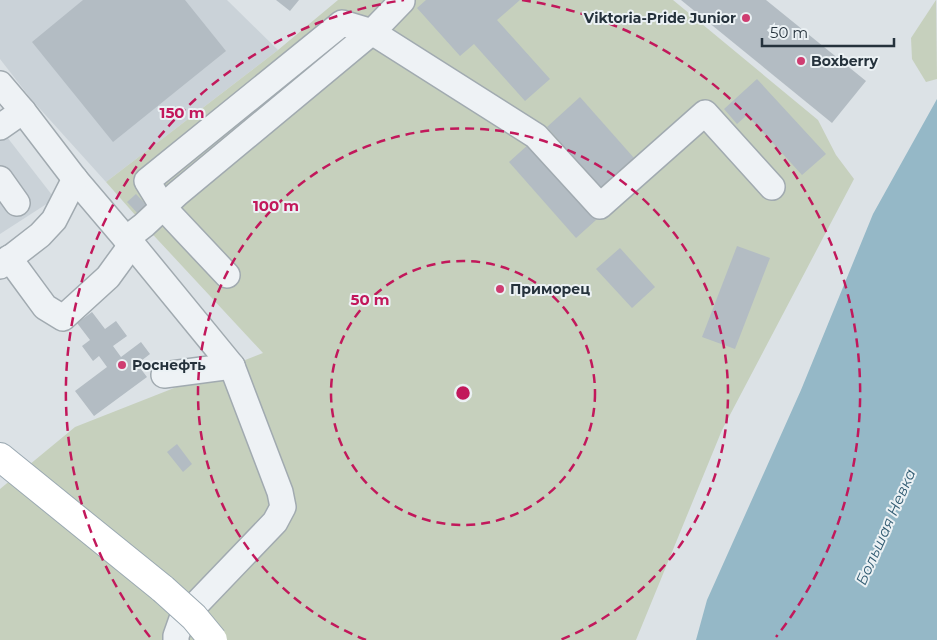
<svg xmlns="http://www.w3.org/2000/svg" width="937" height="640" font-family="Montserrat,sans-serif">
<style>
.built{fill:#cad2d8}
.green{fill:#c6d0bd}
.water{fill:#95b8c7}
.building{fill:#b3bcc3}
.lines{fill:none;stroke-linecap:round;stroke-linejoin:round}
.minor-casing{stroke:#a1aab0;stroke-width:28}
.major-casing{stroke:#9ba9b2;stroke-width:30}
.minor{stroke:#eef2f5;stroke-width:25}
.major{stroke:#fff;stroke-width:28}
.major-bridge-casing{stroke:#9ba9b2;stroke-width:30;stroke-linecap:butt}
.major-bridge{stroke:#fff;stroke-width:28}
.ring{fill:none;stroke:#c2185b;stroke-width:2.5;stroke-dasharray:9 6}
.poi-dot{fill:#cf3d71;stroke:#ebf1f4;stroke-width:2}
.labels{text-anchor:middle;stroke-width:4;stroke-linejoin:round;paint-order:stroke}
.poi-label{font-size:14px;font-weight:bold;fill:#25323c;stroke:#ebf1f4;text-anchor:start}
.water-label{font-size:15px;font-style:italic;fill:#2f5a71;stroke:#ebf1f4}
.centre{fill:#c2185b;stroke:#ebf1f4;stroke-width:2.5}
.ring-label{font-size:15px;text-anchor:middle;font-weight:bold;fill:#c2185b;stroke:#ebf1f4;stroke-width:4;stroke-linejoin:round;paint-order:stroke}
</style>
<rect width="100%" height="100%" fill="#dce2e6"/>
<g class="built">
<path d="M0,0H227L278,50L106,182L31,99L0,59Z"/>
<path d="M0,128L52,195L48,203L0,234Z"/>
</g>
<g class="green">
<path d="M338,0H673L818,120L836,155L854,179L722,430L636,640H0V489L75,427L263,353L144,225L106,182L278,50Z"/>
<path d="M936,0L937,79L926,82L912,59L911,38Z"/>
</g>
<path class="water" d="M937,99V640H696L707,600L801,390L873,214Z"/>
<g class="building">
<path d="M83,0H185L226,51L113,142L32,42Z"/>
<path d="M276,0H299L290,11Z"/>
<path d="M426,0H520L497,20L550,79L525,101L474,44L460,56L417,8Z"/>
<path d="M681,0H766L866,81L832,123Z"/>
<path d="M757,79L826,154L802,175L747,115L737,124L724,109Z"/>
<path d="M580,97L634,158L601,188L547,127Z"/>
<path d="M529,144L596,220L576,238L509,162Z"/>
<path d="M136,194L150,209L141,217L127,202Z"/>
<path d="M737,246L770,258L735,349L702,337Z"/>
<path d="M620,248L655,287L632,308L596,269Z"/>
<path d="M92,312L105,329L116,321L127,336L113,346L121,357L141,342L150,354L137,364L147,377L94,416L75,391L107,367L99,356L93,361L82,346L90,340L77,323Z"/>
<path d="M177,444L192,464L183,472L167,452Z"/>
</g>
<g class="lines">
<defs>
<g id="minor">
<path d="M0,84L23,111L75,179L126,239L132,244L232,366L280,492L283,507L275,522L182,619L176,636V640"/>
<path d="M0,127L23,111"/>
<path d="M0,179L17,203"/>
<path d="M126,239L144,225L177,194L372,32L402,1"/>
<path d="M9,258L45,307L63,318L108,277L132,244"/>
<path d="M0,266L40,235L54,220L75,179"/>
<path d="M227,275L163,207L147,181L342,23L372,32L536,136L600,206L705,113L772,187"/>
<path d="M164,375L232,366"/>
</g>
<path id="major" d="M0,457L163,589"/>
</defs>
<use href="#minor" class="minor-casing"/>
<use href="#major" class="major-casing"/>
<use href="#minor" class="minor"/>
<use href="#major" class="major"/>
<defs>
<path id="major-bridge" d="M163,589L194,617L213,640"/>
</defs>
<use href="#major-bridge" class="major-bridge-casing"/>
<use href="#major-bridge" class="major-bridge"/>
</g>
<g class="ring">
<circle cx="463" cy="393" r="132"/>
<path d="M366 640A265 265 0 1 1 560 640"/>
<path d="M150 637A397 397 0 0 1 404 0M522 0A397 397 0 0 1 776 637"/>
</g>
<g class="poi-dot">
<circle cx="746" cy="18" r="5"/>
<circle cx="801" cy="61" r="5"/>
<circle cx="500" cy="289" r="5"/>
<circle cx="122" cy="365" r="5"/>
</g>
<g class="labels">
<g class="poi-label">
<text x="736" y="23" text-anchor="end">Viktoria-Pride Junior</text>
<text x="811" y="66">Boxberry</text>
<text x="510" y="294">Приморец</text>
<text x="132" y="370">Роснефть</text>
</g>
<g class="water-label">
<text transform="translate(886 527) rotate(-66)" y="5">Большая Невка</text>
</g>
</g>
<circle cx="463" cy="393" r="8" class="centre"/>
<g class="ring-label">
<text x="182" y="118">150 m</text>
<text x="276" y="211">100 m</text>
<text x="370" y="305">50 m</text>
</g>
<path d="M762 38v8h132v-8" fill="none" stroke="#25323c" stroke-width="2.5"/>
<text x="770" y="38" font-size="15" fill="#25323c" stroke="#ebf1f4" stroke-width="4" paint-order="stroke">50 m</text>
</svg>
